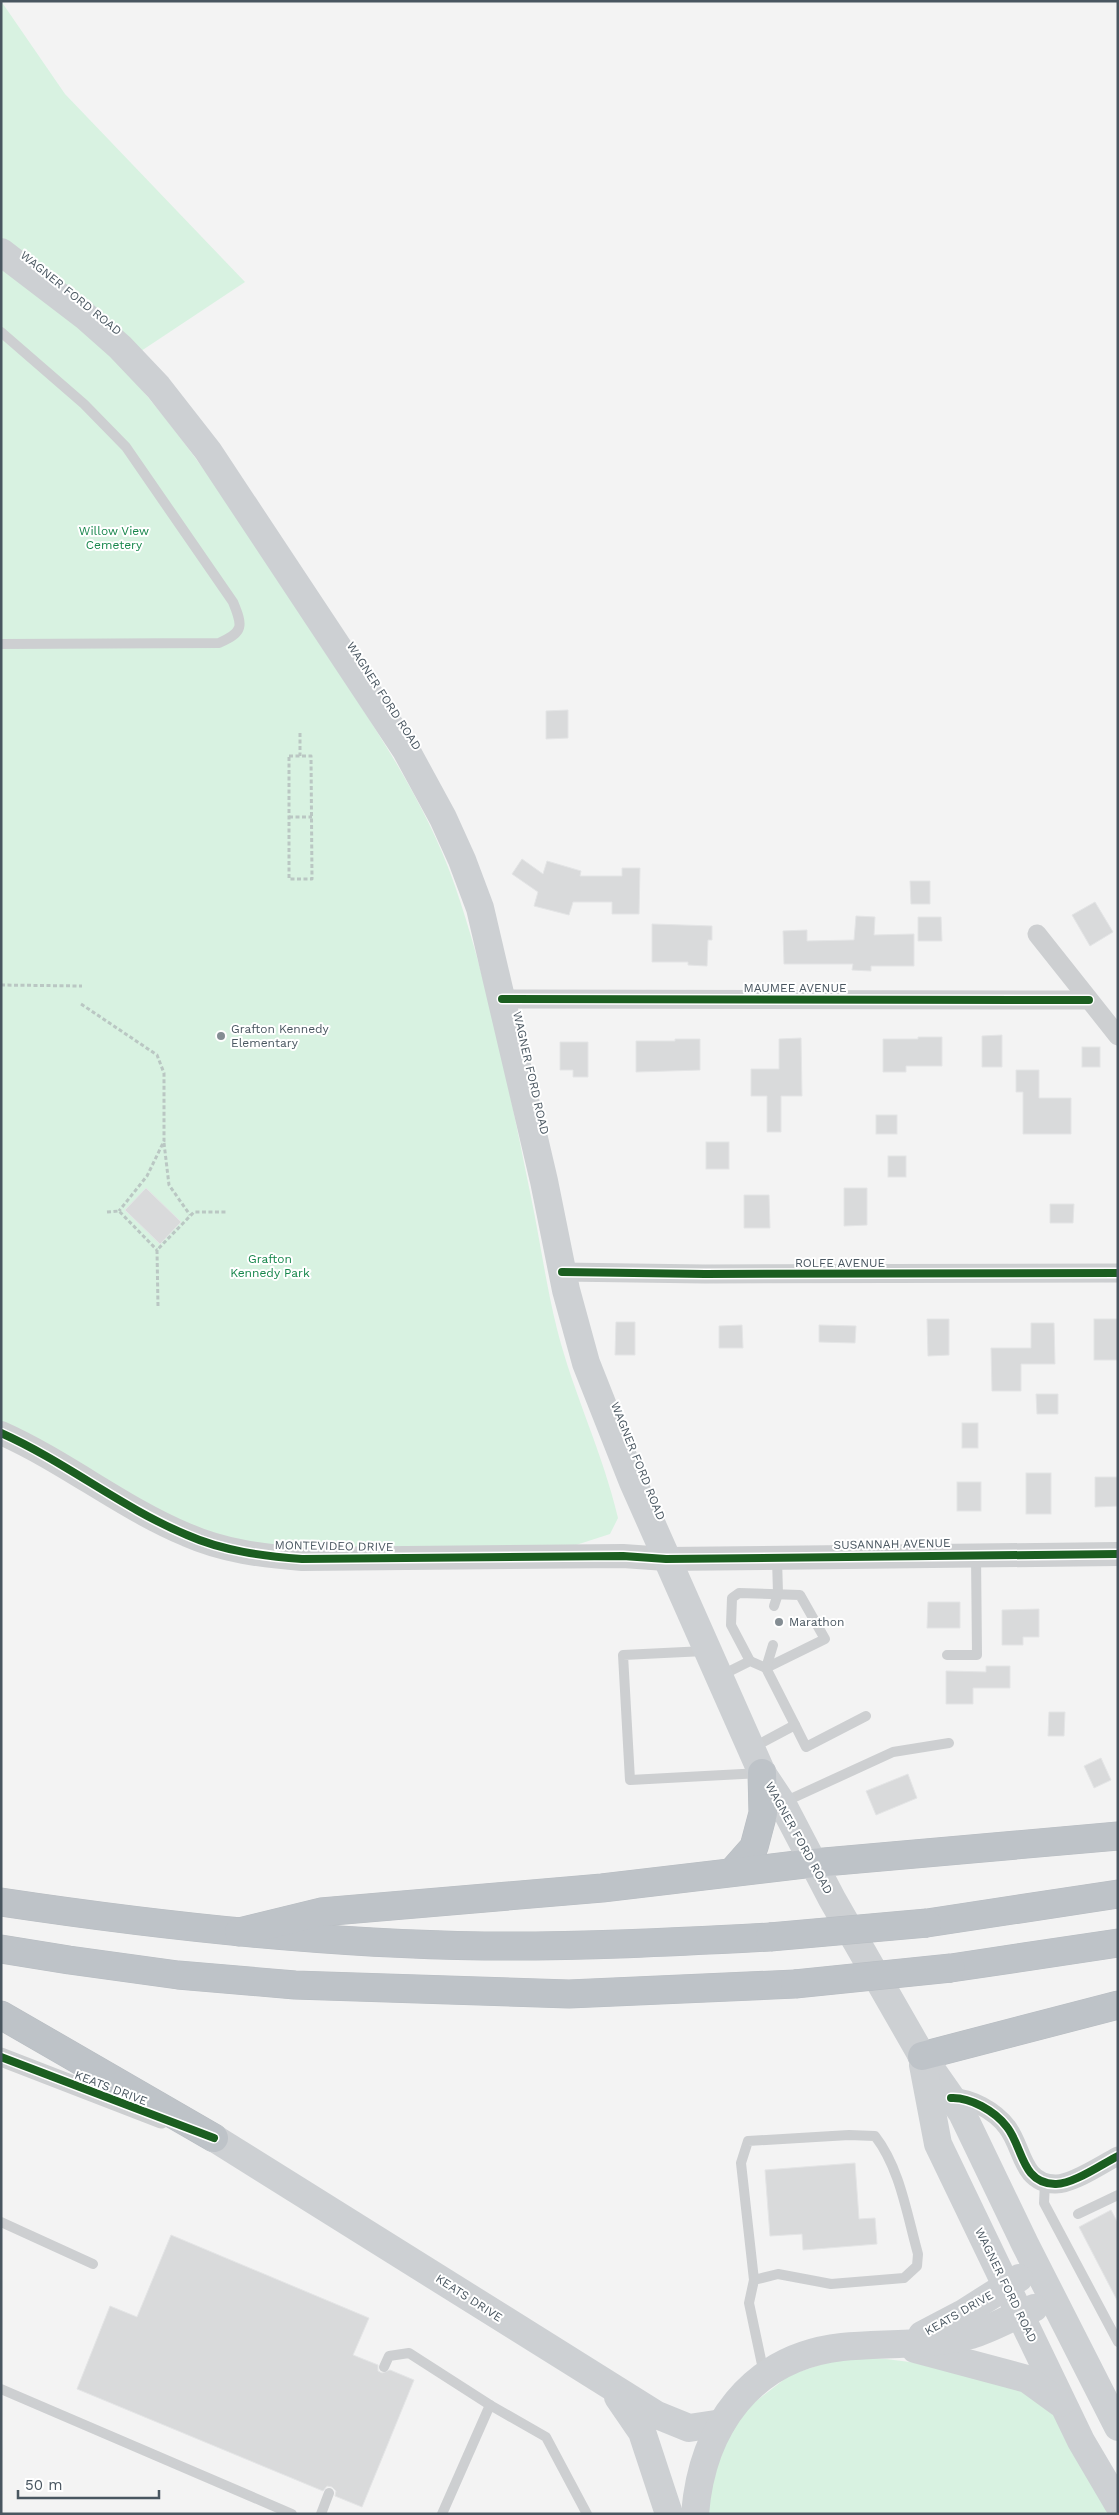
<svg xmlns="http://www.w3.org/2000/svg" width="1119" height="2515" font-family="'Work Sans',sans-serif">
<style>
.green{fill:#d8f2e1}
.building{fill:#d9dadb;stroke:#e4e5e6}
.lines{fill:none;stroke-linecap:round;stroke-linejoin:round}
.motorway-casing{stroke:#b8bdc2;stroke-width:29}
.path{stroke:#bac7c3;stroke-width:3;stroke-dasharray:4 2.5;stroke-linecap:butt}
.service{stroke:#cdcfd1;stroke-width:10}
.minor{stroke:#cdcfd1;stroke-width:19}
.tertiary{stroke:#cdcfd1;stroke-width:24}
.secondary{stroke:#cdd0d3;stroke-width:28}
.motorway{stroke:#bec3c8;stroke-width:28}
.motorway-bridge-casing{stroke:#b8bdc2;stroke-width:29;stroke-linecap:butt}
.motorway-bridge{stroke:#bec3c8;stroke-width:28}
.cycleway-casing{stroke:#fff;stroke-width:11}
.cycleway{stroke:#1b5e20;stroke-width:8}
.poi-dot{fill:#848d93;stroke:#fff;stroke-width:2}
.labels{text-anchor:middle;stroke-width:4;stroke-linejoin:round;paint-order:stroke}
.street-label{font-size:12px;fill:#495660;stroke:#fff}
.park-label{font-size:12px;fill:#16864b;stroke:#fff}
.poi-label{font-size:12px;fill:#495660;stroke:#fff;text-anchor:start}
</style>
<rect width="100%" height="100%" fill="#f3f3f3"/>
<g class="green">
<path d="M1,1L65,94L245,282L120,365C197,450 259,549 321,646C371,722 425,799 455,886C489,985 510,1094 531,1197C540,1240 546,1285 557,1329C573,1393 603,1453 618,1518L610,1534L576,1545L317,1550L247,1543L182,1523L1,1422Z"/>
<path d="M843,2357L886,2359L965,2369L1034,2391L1054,2408L1111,2514H704L725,2433L751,2405L790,2375Z"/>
</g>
<g class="building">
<path d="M568,710V738L546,739V711Z"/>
<path d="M522,859L543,874L547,861L581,871L580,876H622V868H640L639,914H612V902H573L569,915L534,906L538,892L512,874Z"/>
<path d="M910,881H930V904H911Z"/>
<path d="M1095,902L1113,932L1090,946L1072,915Z"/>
<path d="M856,916L875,917L874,935L914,934V966H871V971L852,970L853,964H784L783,931L807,930V941L854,940Z"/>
<path d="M918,917H941L942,941H918Z"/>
<path d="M652,924L712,926V940H708L707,966L688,965V962H652Z"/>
<path d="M1002,1035V1067H982V1036Z"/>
<path d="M918,1037H942V1066H906V1072H883V1039H918Z"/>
<path d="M801,1038L802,1096H781V1132H767V1096H751V1069H779V1039Z"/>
<path d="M675,1039H700V1070L636,1072V1041H675Z"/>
<path d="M560,1042H588V1077H573V1070H560Z"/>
<rect x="1082" y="1047" width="18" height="20"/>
<path d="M1016,1070H1039V1098H1071V1134H1023V1092H1016Z"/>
<rect x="876" y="1115" width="21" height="19"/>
<rect x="706" y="1142" width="23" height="27"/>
<rect x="888" y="1156" width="18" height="21"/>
<path d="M146,1188L181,1222L160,1244L125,1210Z"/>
<path d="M844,1188H867V1225L844,1226Z"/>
<path d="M744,1195H769L770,1228H744Z"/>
<path d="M1050,1204H1074L1073,1223H1050Z"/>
<path d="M927,1319H949V1355L928,1356Z"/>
<rect x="1094" y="1319" width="24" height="41"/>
<path d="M616,1322H635V1355H615Z"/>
<path d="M1031,1323H1054L1055,1364H1021V1391H992L991,1348H1031Z"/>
<path d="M742,1325L743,1348H719V1326Z"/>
<path d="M819,1325L856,1326L855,1343L819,1342Z"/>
<path d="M1036,1394H1058V1414H1037Z"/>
<rect x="962" y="1423" width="16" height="25"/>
<rect x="1026" y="1473" width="25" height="41"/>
<path d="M1095,1477H1118V1506L1095,1507Z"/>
<rect x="957" y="1482" width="24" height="29"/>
<path d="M928,1602H960V1628H927Z"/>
<path d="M1039,1609V1637H1023V1645H1002V1610Z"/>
<path d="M986,1666H1010V1688H973V1704H946V1671L986,1672Z"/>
<path d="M1049,1712H1065L1064,1736H1048Z"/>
<path d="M1101,1758L1111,1780L1094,1788L1084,1766Z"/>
<path d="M908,1774L917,1798L876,1815L866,1791Z"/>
<path d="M855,2163L859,2219L875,2218L877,2244L803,2250L802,2234L770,2236L765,2170Z"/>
<path d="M1111,2210L1118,2223V2302L1079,2227Z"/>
<path d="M171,2235L369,2318L353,2355L378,2365V2371L382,2373L390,2370L414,2380L362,2507L335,2496L336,2491L332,2487L327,2486L323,2491L77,2389L110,2306L137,2317Z"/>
</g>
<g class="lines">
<defs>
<g id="motorway">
<path d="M732,1872L754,1847L763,1813L762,1773"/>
<path d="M1,1902C161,1926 322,1944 484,1946C579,1947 675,1942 770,1937"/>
<path d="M927,1923L1118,1894"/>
<path d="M239,1932L321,1912L602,1888L813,1863L1118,1836"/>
<path d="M1,1949L69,1960L178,1975L295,1985L569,1994L795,1984"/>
<path d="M951,1968L1118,1943"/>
<path d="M1,2015L214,2138"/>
<path d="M922,2056L1118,2005"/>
</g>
</defs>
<use href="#motorway" class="motorway-casing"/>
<g class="path">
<path d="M300,733V756"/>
<path d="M289,756H311L312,879H289Z"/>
<path d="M289,817H312"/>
<path d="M1,985L82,986"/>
<path d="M81,1004L157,1055L164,1073V1141L147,1176L119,1211"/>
<path d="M164,1143L169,1185L190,1215"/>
<path d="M107,1212L119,1211L157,1250"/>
<path d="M158,1306L157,1250L194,1212H227"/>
</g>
<g class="service">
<path d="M1,332L84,404L126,447L233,602C243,626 244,632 219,643L1,644"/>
<path d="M774,1606L778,1594L777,1558"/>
<path d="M705,1651L623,1655L630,1780L761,1773"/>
<path d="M947,1655H977L976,1555"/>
<path d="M750,1661L731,1625L732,1598L739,1593L800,1595L825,1639L766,1668"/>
<path d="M766,1668L773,1645"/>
<path d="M720,1676L750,1661L766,1668L795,1725"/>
<path d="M752,1748L795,1725L806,1747L866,1716"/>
<path d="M784,1802L893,1752L949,1743"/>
<path d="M1045,2182L1044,2203L1118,2342"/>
<path d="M1078,2214L1118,2195"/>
<path d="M1,2222L93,2264"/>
<path d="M754,2280L741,2163L748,2141L849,2135L875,2136C900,2168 907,2215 918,2254L917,2266L904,2278L831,2284L778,2274L754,2280L749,2303L764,2374"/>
<path d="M384,2367L389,2356L409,2353L490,2405"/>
<path d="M1,2389L292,2514"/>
<path d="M321,2514L329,2493"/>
<path d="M442,2514L490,2405L546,2437L587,2514"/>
</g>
<g class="minor">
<path d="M1037,934L1118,1036"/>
<path d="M502,999L1089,1000"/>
<path d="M562,1272L705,1274L1118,1273"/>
<path d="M1,2057L161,2119"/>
<path d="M951,2098C970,2097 995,2111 1007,2127C1023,2147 1021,2183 1055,2184C1072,2185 1102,2164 1118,2156"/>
</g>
<path class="tertiary" d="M1,1433C66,1462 122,1508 187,1535C223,1551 263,1556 302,1559L623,1556L666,1559L1118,1554"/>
<g class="secondary">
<path d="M1,252L85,316L120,347L158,387L208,451L406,750L443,818L462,860L480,908L544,1181L566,1290L586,1363L633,1482L762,1773L782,1803L832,1899L922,2056L962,2113L1025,2244L1118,2427"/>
<path d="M923,2065L938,2144L1081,2441L1118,2504"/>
<path d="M214,2138L657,2415L689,2428L722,2423"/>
<path d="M922,2335L962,2314L1019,2278"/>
<path d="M915,2349L1027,2379L1060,2403"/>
<path d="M618,2397L642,2432L669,2514"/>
<path d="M695,2514C702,2427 751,2357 842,2347C885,2343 929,2346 971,2335C992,2329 1013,2316 1034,2308"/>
</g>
<use href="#motorway" class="motorway"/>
<defs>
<g id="motorway-bridge">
<path d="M770,1937L927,1923"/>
<path d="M795,1984L951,1968"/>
</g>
</defs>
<use href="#motorway-bridge" class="motorway-bridge-casing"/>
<use href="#motorway-bridge" class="motorway-bridge"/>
<defs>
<g id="cycleway">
<path d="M502,999L1089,1000"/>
<path d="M562,1272L705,1274L1118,1273"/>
<path d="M1,1433C66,1462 122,1508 187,1535C223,1551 263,1556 302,1559L623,1556L666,1559L1118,1554"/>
<path d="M1,2057L214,2138"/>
<path d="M951,2098C970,2097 995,2111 1007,2127C1023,2147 1021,2183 1055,2184C1072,2185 1102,2164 1118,2156"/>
</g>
</defs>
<use href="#cycleway" class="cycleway-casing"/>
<use href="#cycleway" class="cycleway"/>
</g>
<g class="poi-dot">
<circle cx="221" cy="1036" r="5"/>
<circle cx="779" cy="1622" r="5"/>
</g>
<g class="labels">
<g class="street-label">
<text transform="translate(71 293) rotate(39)" y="4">WAGNER FORD ROAD</text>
<text transform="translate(384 696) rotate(57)" y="4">WAGNER FORD ROAD</text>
<text x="795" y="992">MAUMEE AVENUE</text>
<text transform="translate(531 1073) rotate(77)" y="4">WAGNER FORD ROAD</text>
<text x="840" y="1267">ROLFE AVENUE</text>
<text transform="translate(638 1461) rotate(68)" y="4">WAGNER FORD ROAD</text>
<text transform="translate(892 1544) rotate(-1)" y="4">SUSANNAH AVENUE</text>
<text transform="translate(334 1546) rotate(1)" y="4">MONTEVIDEO DRIVE</text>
<text transform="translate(799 1838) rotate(61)" y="4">WAGNER FORD ROAD</text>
<text transform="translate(111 2088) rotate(21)" y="4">KEATS DRIVE</text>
<text transform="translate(1006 2285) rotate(64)" y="4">WAGNER FORD ROAD</text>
<text transform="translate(469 2298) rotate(33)" y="4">KEATS DRIVE</text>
<text transform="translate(959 2313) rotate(-30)" y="4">KEATS DRIVE</text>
</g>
<g class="park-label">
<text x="114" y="535">Willow View<tspan x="114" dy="14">Cemetery</tspan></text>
<text x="270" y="1263">Grafton<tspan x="270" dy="14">Kennedy Park</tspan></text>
</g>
<g class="poi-label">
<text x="231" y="1033">Grafton Kennedy<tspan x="231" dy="14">Elementary</tspan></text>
<text x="789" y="1626">Marathon</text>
</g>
</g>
<rect width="1119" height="2515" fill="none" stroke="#495660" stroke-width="5"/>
<path d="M18 2490v8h141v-8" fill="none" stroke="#495660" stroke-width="2.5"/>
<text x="25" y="2490" font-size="15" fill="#495660" stroke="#ffffff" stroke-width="4" paint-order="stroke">50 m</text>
</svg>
